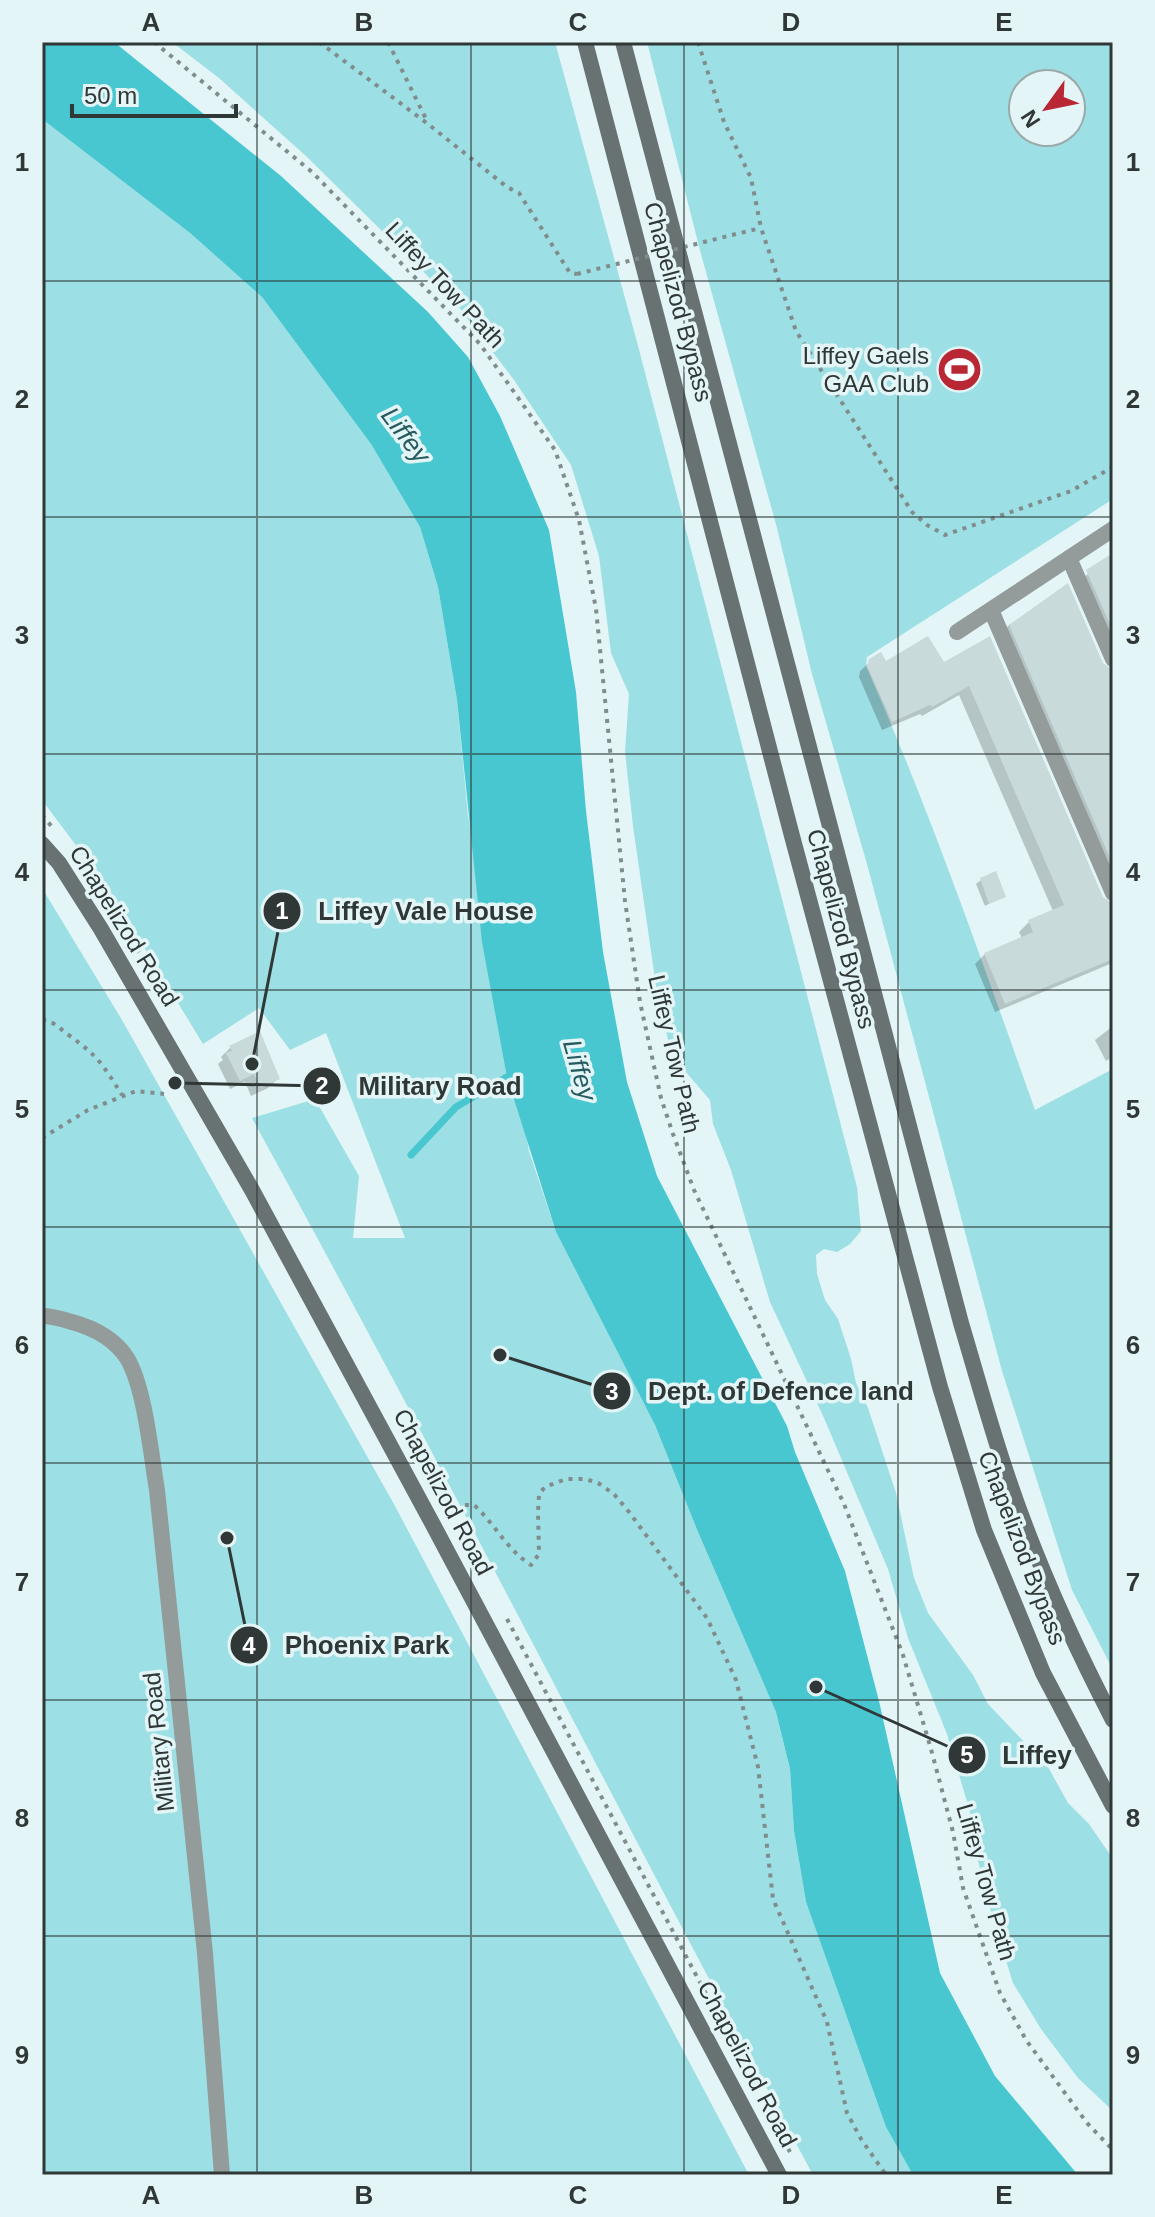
<svg xmlns="http://www.w3.org/2000/svg" width="1155" height="2217" font-family="Arial,sans-serif">
<style>
.green{fill:#9cdfe4;fill-rule:evenodd}
.water{fill:#48c7d1}
.shadow{fill:#0003}
.lines{fill:none;stroke-linecap:round;stroke-linejoin:round}
.stream{stroke:#48c7d1;stroke-width:7}
.building{fill:#c9dadb}
.path{stroke:#818d8d;stroke-width:4;stroke-dasharray:4 6;stroke-linecap:butt}
.street{stroke:#949b9b;stroke-width:16}
.secondary{stroke:#687273;stroke-width:16}
.path-bridge{stroke:#818d8d;stroke-width:4;stroke-dasharray:4 6;stroke-linecap:butt}
.grid{fill:none;stroke:#303737;stroke-width:2;stroke-opacity:0.55}
.labels{text-anchor:middle;stroke-width:7;stroke-linejoin:round;paint-order:stroke}
.street-label{font-size:24px;fill:#303737;stroke:#e3f5f6}
.poi-label{font-size:24px;fill:#303737;stroke:#e3f5f6;text-anchor:end}
.water-label{font-size:26px;font-style:italic;fill:#265a5f;stroke:#e3f5f6}
.leader{fill:none;stroke:#303737;stroke-width:3}
.callout-dot{fill:#303737;stroke:#e3f5f6;stroke-width:3}
.mark-label{font-size:24px;text-anchor:middle;font-weight:bold;fill:#fff}
.callout-label{font-size:26px;text-anchor:middle;font-weight:bold;fill:#303737;stroke:#e3f5f6;stroke-width:7;stroke-linejoin:round;paint-order:stroke}
.neatline{fill:none;stroke:#303737;stroke-width:3}
.grid-label{font-size:26px;text-anchor:middle;font-weight:bold;fill:#303737}
</style>
<rect width="100%" height="100%" fill="#e3f5f6"/>
<g class="green">
<path d="M172,42H555L637,342L857,1187L861,1231L850,1244L837,1252L824,1249L816,1255L817,1274L825,1300L838,1319L851,1359L856,1383L868,1408L896,1493L914,1578L928,1613L973,1675L988,1704L1048,1767L1068,1803L1089,1824L1113,1859V2111L1078,2078L1041,2029L1013,1983L992,1916L977,1857L970,1812L947,1734L908,1638L888,1569L824,1418L770,1302L731,1170L713,1124L710,1100L672,1056L657,993L633,826L625,752L629,694L611,653L599,556L571,465L514,380L458,306L306,156L219,78Z"/>
<path d="M647,42H1113V499L867,657L866,666C930,811 982,961 1035,1110L1113,1069V1670L1072,1590L1002,1371L867,864L812,674L777,528L701,254ZM1023,84H1071V132H1023Z"/>
<path d="M42,119L190,233L262,297L371,444L420,527L438,587L457,700L468,816L529,1151L556,1232L655,1425L698,1532L776,1712L790,1769L794,1831L806,1902L886,2127L913,2175H813C625,1823 444,1468 252,1118L315,1099L359,1176L353,1238H405L326,1033L290,1050L259,1008L203,1044L108,888L42,800Z"/>
<path d="M42,888L122,1020L395,1506L749,2175H42Z"/>
</g>
<path class="water" d="M42,42H114L281,176L428,312L468,357L500,416L549,530L576,692L586,811L603,952L627,1082L657,1176L787,1426L795,1452L845,1571L879,1701L940,1973L995,2076L1078,2175H913L886,2127L806,1902L794,1831L790,1769L776,1712L698,1532L655,1425L556,1232L507,1077L482,942L457,700L438,587L420,527L371,444L262,297L190,233L42,119Z"/>
<g class="shadow">
<path d="M1113,554V662L1078,582Z"/>
<path d="M1010,624L1113,671V896L1001,634Z"/>
<path d="M989,639L1101,899L1113,905V961L1110,964L995,1012L975,964L985,954L1022,938L1019,932L1029,922L1053,911L959,695L922,716L920,714L882,730L859,677L860,671L871,661L943,665Z"/>
<path d="M981,880L1004,896L985,906L976,884Z"/>
<path d="M1113,1026V1057L1106,1061L1095,1040Z"/>
<path d="M231,1047L277,1079L268,1088L251,1096L245,1082L230,1089L218,1064L223,1060L221,1057Z"/>
</g>
<g class="lines">
<path class="stream" d="M411,1155L456,1107L507,1077"/>
</g>
<g class="building">
<path d="M1113,553V631L1086,570Z"/>
<path d="M1068,583L1103,663L1113,670V865L1009,625Z"/>
<path d="M928,636L944,662L990,636L1103,897L1113,904V959L1005,1004L984,953L1033,932L1028,920L1064,905L969,686L932,707L930,705L892,722L867,666L869,659L881,652L886,661Z"/>
<path d="M996,871L1006,897L989,904L980,878Z"/>
<path d="M260,1031L280,1079L261,1088L254,1074L240,1081L226,1053L232,1051L229,1046Z"/>
</g>
<g class="lines">
<g class="path">
<path d="M154,42L312,172L480,344L555,450L579,520L596,609L625,901L640,1002L661,1098L673,1134L694,1190L844,1504L903,1655L931,1749L953,1832L963,1888L1000,1993L1026,2040L1087,2123L1113,2150"/>
<path d="M319,42L428,124L507,187L519,193L570,273L577,274"/>
<path d="M388,42L427,121"/>
<path d="M698,42L724,122L751,178L761,228L796,331L912,512L927,525L945,535L1071,491L1113,467"/>
<path d="M732,235L761,228"/>
<path d="M42,815L53,828"/>
<path d="M122,923L149,970"/>
<path d="M42,1020C54,1021 60,1029 70,1036C99,1057 103,1065 122,1095"/>
<path d="M42,1138L88,1110L136,1091L164,1094"/>
<path d="M447,1513L461,1505H474C495,1524 507,1550 531,1565L539,1554L538,1512L539,1494L545,1487L566,1479H585L598,1483L614,1494L629,1512L707,1618L736,1680L758,1767L773,1899L827,2022L847,2113L861,2139L886,2175"/>
<path d="M507,1619L790,2152"/>
</g>
<g class="street">
<path d="M1069,558L1113,659"/>
<path d="M991,610L1113,893"/>
<path d="M957,632L1113,529"/>
<path d="M42,1316C53,1316 62,1319 72,1322C94,1328 114,1338 127,1358C145,1388 151,1455 157,1490L205,1953L222,2175"/>
</g>
<g class="secondary">
<path d="M585,42L792,836L940,1387L984,1530L1043,1673L1113,1806"/>
<path d="M623,42L961,1323C976,1373 990,1425 1007,1475C1035,1559 1072,1641 1113,1720"/>
<path d="M42,844L59,863L101,929L252,1190L431,1521L779,2175"/>
</g>
<path class="path-bridge" d="M577,274L732,235"/>
</g>
<path class="grid" d="M257,42V2175M471,42V2175M684,42V2175M898,42V2175M42,281H1113M42,517H1113M42,754H1113M42,990H1113M42,1227H1113M42,1463H1113M42,1700H1113M42,1936H1113"/>
<defs>
<symbol id="stadium-disc" viewBox="-11 -11 22 22"><circle r="9.5" fill="#b82733" stroke="#e3f5f6"/><path d="M0-5a6.5 5 0 1 0 0 10a6.5 5 0 1 0 0-10ZM-3.5-1.8h7v3.6h-7Z" fill="#fff"/></symbol>
</defs>
<g fill-rule="evenodd">
<use href="#stadium-disc" x="934" y="344" width="51" height="51"/>
</g>
<g class="labels">
<g class="street-label">
<text transform="translate(445 285) rotate(47)" y="8">Liffey Tow Path</text>
<text transform="translate(678 302) rotate(75)" y="8">Chapelizod Bypass</text>
<text transform="translate(124 926) rotate(58)" y="8">Chapelizod Road</text>
<text transform="translate(841 929) rotate(75)" y="8">Chapelizod Bypass</text>
<text transform="translate(674 1054) rotate(77)" y="8">Liffey Tow Path</text>
<text transform="translate(443 1492) rotate(62)" y="8">Chapelizod Road</text>
<text transform="translate(1022 1548) rotate(69)" y="8">Chapelizod Bypass</text>
<text transform="translate(159 1742) rotate(-96)" y="8">Military Road</text>
<text transform="translate(986 1882) rotate(74)" y="8">Liffey Tow Path</text>
<text transform="translate(747 2064) rotate(62)" y="8">Chapelizod Road</text>
</g>
<g class="poi-label">
<text x="929" y="364">Liffey Gaels<tspan x="929" dy="28">GAA Club</tspan></text>
</g>
<g class="water-label">
<text transform="translate(406 435) rotate(53)" y="9">Liffey</text>
<text transform="translate(580 1070) rotate(74)" y="9">Liffey</text>
</g>
</g>
<path class="leader" d="M252 1064L282 911M175 1083L322 1086M500 1355L612 1391M227 1538L249 1645M816 1687L967 1755"/>
<g class="callout-dot">
<circle cx="252" cy="1064" r="8"/>
<circle cx="175" cy="1083" r="8"/>
<circle cx="500" cy="1355" r="8"/>
<circle cx="227" cy="1538" r="8"/>
<circle cx="816" cy="1687" r="8"/>
<circle cx="282" cy="911" r="20"/>
<circle cx="322" cy="1086" r="20"/>
<circle cx="612" cy="1391" r="20"/>
<circle cx="249" cy="1645" r="20"/>
<circle cx="967" cy="1755" r="20"/>
</g>
<g class="mark-label">
<text x="282" y="919">1</text>
<text x="322" y="1094">2</text>
<text x="612" y="1400">3</text>
<text x="249" y="1654">4</text>
<text x="967" y="1763">5</text>
</g>
<g class="callout-label">
<text x="426" y="920">Liffey Vale House</text>
<text x="440" y="1095">Military Road</text>
<text x="781" y="1400">Dept. of Defence land</text>
<text x="367" y="1654">Phoenix Park</text>
<text x="1037" y="1764">Liffey</text>
</g>
<rect width="1155" height="2217" fill="none" stroke="#e3f5f6" stroke-width="88"/>
<g transform="translate(1047 108) rotate(237)"><circle r="38" fill="#e3f5f6" stroke="#9ba9aa" stroke-width="2"/>
<path d="M0-6L14 30L0 20L-14 30Z" fill="#b82733"/>
<text y="-12" font-size="22" font-weight="bold" text-anchor="middle" fill="#303737">N</text>
</g>
<path d="M72 104v12h164v-12" fill="none" stroke="#303737" stroke-width="4"/>
<text x="84" y="104" font-size="24" fill="#303737" stroke="#e3f5f6" stroke-width="6" paint-order="stroke">50 m</text>
<rect x="44" y="44" width="1067" height="2129" class="neatline"/>
<g class="grid-label">
<text x="151" y="31">A</text>
<text x="364" y="31">B</text>
<text x="578" y="31">C</text>
<text x="791" y="31">D</text>
<text x="1004" y="31">E</text>
<text x="22" y="171">1</text>
<text x="1133" y="171">1</text>
<text x="22" y="408">2</text>
<text x="1133" y="408">2</text>
<text x="22" y="644">3</text>
<text x="1133" y="644">3</text>
<text x="22" y="881">4</text>
<text x="1133" y="881">4</text>
<text x="22" y="1118">5</text>
<text x="1133" y="1118">5</text>
<text x="22" y="1354">6</text>
<text x="1133" y="1354">6</text>
<text x="22" y="1591">7</text>
<text x="1133" y="1591">7</text>
<text x="22" y="1827">8</text>
<text x="1133" y="1827">8</text>
<text x="22" y="2064">9</text>
<text x="1133" y="2064">9</text>
<text x="151" y="2204">A</text>
<text x="364" y="2204">B</text>
<text x="578" y="2204">C</text>
<text x="791" y="2204">D</text>
<text x="1004" y="2204">E</text>
</g>
</svg>
